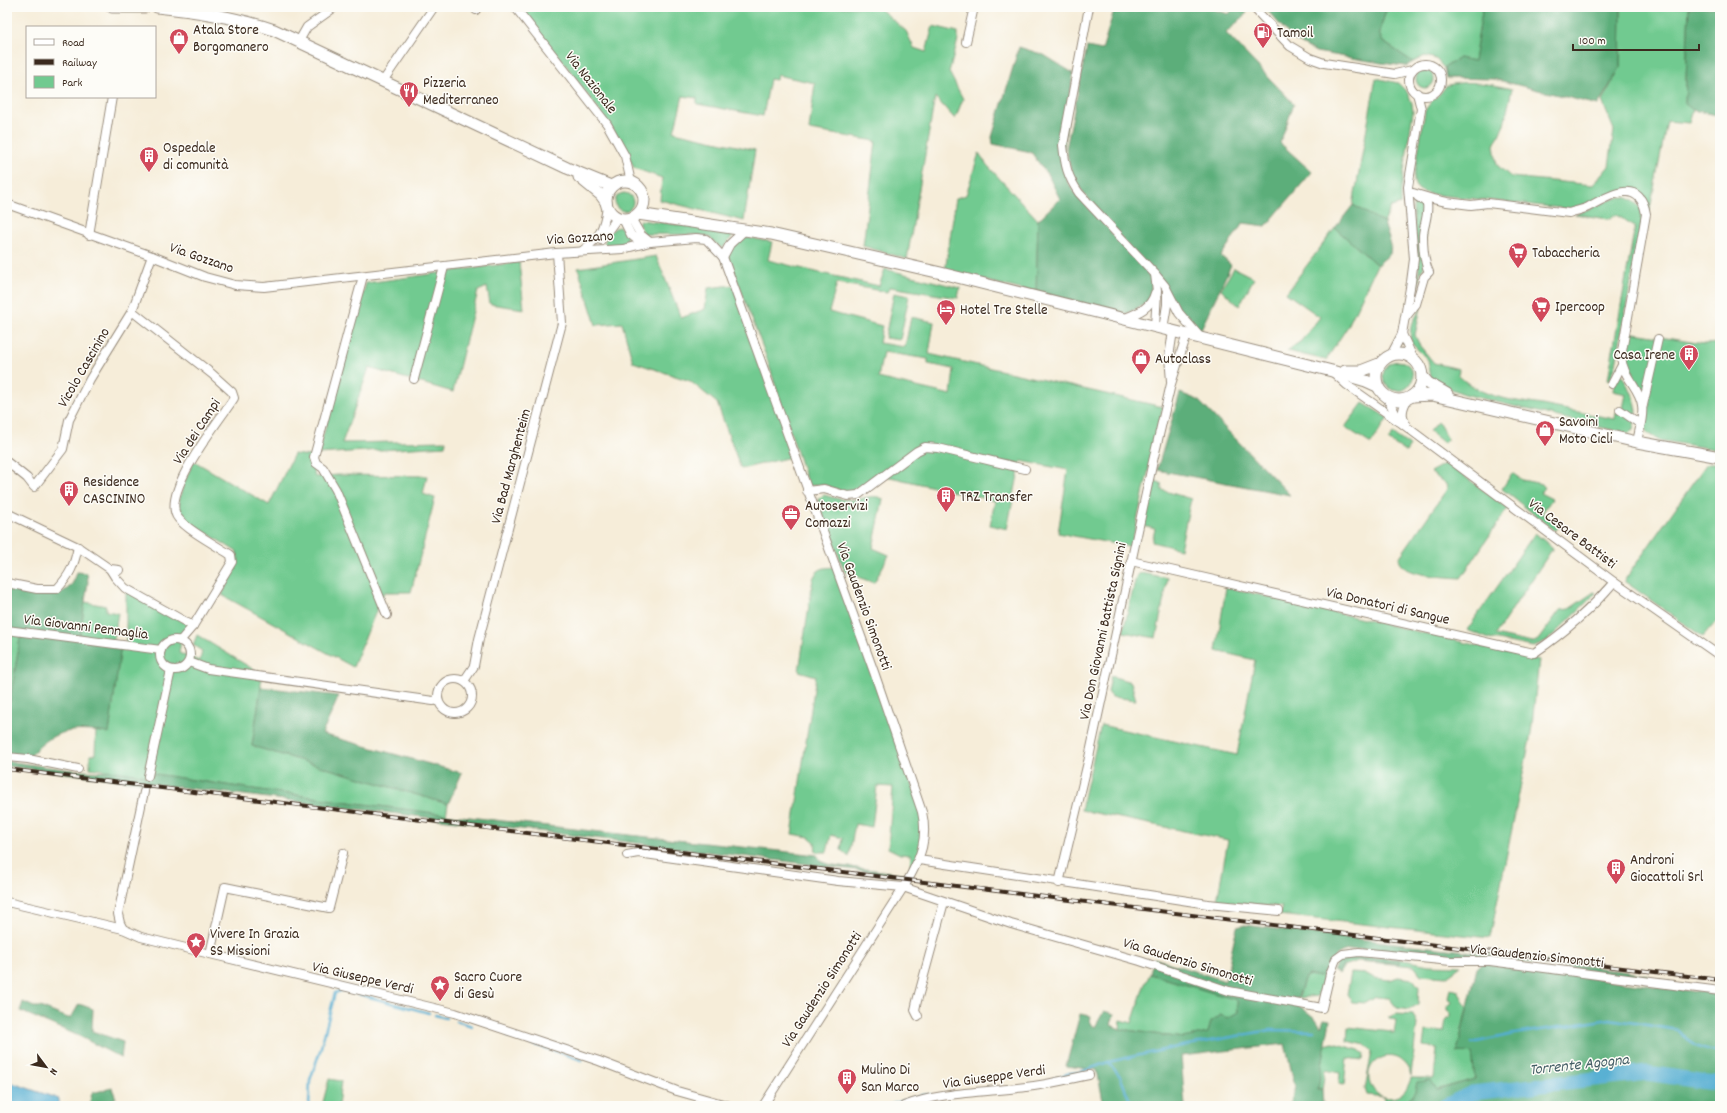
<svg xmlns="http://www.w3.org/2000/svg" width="1727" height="1113" font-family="Dekko,sans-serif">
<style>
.green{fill:#71ca90;stroke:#567a57;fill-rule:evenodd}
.forest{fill:#5cae7a;stroke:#4c6c4c}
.water{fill:#54aed2;stroke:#486c78}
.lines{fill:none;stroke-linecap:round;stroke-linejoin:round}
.stream{stroke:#54aed2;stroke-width:2.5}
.river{stroke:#54aed2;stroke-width:15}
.minor-tunnel{stroke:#d1c6b4;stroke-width:8;stroke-dasharray:8 4;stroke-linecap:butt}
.minor-casing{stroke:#988c7c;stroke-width:10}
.major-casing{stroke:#988c7c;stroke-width:13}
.minor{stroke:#fff;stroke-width:8}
.major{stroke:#fff;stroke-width:11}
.rail-casing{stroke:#3b2a1e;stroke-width:4}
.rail{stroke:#fdfcf7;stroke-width:2.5;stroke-dasharray:8;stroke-linecap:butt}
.labels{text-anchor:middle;stroke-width:3;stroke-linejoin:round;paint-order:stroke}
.poi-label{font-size:15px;fill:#3b2a1e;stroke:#fdfcf7;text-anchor:start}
.street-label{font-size:15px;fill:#3b2a1e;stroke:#fdfcf7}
.water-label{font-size:16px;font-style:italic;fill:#455f66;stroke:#fdfcf7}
</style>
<rect width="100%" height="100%" fill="#fdfcf7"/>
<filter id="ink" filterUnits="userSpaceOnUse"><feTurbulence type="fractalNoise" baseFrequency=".025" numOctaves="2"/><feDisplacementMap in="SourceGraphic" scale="8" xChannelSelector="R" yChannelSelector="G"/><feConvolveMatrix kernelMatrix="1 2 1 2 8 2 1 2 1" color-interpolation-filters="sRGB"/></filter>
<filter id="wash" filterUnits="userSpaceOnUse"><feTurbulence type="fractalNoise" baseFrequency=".012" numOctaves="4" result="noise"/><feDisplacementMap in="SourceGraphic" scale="16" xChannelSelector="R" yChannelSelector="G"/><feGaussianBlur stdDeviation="0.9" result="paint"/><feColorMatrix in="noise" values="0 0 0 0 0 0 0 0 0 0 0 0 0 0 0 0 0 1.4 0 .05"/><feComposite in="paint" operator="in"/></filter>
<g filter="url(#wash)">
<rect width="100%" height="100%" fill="#f6edd9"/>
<g class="green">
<path d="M517,7H878L906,31L914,48L926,52L933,26L958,32V40L949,72L963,99L955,119L935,97L907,259L863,246L876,141L809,130L815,83L777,75L776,80L770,79L763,116L697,104V98L683,96L674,132L755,150L744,221L660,200L662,178L634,168L621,141L565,64Z"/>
<path d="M1387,7H1480L1482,12L1474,62L1459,58L1444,68L1436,59L1425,56L1413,62L1382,41L1379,33Z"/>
<path d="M1621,7H1689L1685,103L1693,110L1689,123L1667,121L1649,214L1631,189L1571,209L1429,194C1420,191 1413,189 1414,177L1425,111C1430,101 1439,96 1446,86C1466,79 1491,84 1512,89L1504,125L1494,145L1497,165L1511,177L1593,185L1609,166L1614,130L1602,101L1620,68Z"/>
<circle cx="1425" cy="79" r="9"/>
<path d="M1376,78L1398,83L1407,92L1412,103L1413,112L1401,191V204L1391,207L1384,223L1353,205Z"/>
<path d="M979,153L987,165L1038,220L1036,293L945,271L956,198L966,195Z"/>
<circle cx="624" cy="202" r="9"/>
<path d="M1620,197C1630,197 1634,201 1641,208L1642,221L1616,364L1610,380L1608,379L1635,226L1616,215L1608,219L1575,214C1591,210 1604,201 1620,197Z"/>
<path d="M1414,199L1426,207L1424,267L1420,273L1417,292H1414L1419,270L1413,212Z"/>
<path d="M640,220L736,232L722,249L709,237L699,235L644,234L638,223Z"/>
<path d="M619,227L627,232L626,241L622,244L606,245L604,243C608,236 611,228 619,227Z"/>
<path d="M1335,228L1377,265L1348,326L1326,360L1287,351L1301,341L1320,317L1286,293Z"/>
<path d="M743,238H751L772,242L768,260L816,272L879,286L885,269L960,288L958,298L890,287L887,292L837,283L829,312L882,326L879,343L905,347L911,317L934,322L929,354L1163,407L1131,547L1058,533L1068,470L1021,461L1007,529L990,525L995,501L877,474L859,489L847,493L822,484L808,486L766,356L728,256C730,247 736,243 743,238ZM883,352L928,359V364L954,369L951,395L878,378Z"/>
<path d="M656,256L681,318L705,309L708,288L733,285L795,456L741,469L717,403L690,381L633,362L622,323L596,325L578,268Z"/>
<path d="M519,262L524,309L490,304L487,287L478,291L453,392L369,368L342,443L446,441L445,446L318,454L366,283Z"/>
<path d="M1234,268L1254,278L1239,306L1221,289Z"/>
<path d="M894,293L909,296L900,340L885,338Z"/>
<path d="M1421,307L1415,335L1420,346L1434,363L1459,369L1458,375C1481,398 1512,400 1542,405C1566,410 1590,414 1615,419L1616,412L1622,413L1626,394L1613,391L1614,383L1620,372L1634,397L1637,411L1633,430L1629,433L1608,429L1464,394L1444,386L1431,378L1428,360L1413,345L1410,338L1411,326Z"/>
<path d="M1628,332L1704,344L1720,343V450L1658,440L1647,433L1645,427L1648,407L1651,405L1641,394L1624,361Z"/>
<circle cx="1398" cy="376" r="15"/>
<path d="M1363,403L1388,418L1371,444L1345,427Z"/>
<path d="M1438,422L1448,439L1444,443L1429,431Z"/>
<path d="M1393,434L1410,446L1406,452L1388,440Z"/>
<path d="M294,454L310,456L315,477L338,475L427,476L423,494L435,498L411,592H384L353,667L222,595L236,566L237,552L186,520L178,511C179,493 186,477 194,461L269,505Z"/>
<path d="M1446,463L1508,508L1461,578C1447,577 1413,576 1403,566C1401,565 1400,561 1399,558L1447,489L1446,484L1430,472Z"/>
<path d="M1707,463H1720V617L1703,637L1624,581Z"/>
<path d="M1512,473L1522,480L1542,484L1545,488L1540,493L1552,499L1542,513L1560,526L1555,531L1502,489Z"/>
<path d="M1153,480L1161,483L1162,490L1191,499L1180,549L1152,542L1155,529L1143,526Z"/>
<path d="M824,495C834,498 842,500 852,500C862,500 873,493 883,499L873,548L889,555L874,583L845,572L819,505L818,499Z"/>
<path d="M1535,533L1553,548L1495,635L1532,643L1538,640L1560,610L1569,609L1594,592L1596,593L1548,640L1533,647L1493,639L1492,640L1467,630Z"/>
<path d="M836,567L922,812L923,848L910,867L911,855L900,854L888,848L893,787L877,786L872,827L855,824L849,857L841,850L843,838L831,835L827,852H816L815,842L809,837L792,834L816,676L799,671L813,579C818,567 824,568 836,567Z"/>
<path d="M1140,573L1168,578L1156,638L1123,632L1136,577Z"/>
<path d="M1226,587L1539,660L1531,734L1490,938L1279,915L1282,907L1217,901L1228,840L1081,810L1101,725L1237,755L1255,660L1216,651Z"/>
<path d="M126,590L191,626L181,641L179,653L200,661L202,651L193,645L197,635L261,674V687L252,746L448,804L446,815L245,788L149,773L148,776L90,768V755H95L96,731L109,733L121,645L126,646Z"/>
<path d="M85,602L106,606V611L118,613L113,644L79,640Z"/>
<path d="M7,630L21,632L10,702H7Z"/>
<path d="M1111,676L1131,682L1136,700L1112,697L1108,692Z"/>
<path d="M1355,959L1399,963V959L1429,965L1461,966L1446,977L1421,975L1414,966L1358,961L1344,966L1339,974L1337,973L1347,960Z"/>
<path d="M1325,972L1318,996L1299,998L1304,979L1309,975L1319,977Z"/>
<path d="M1351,973L1367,974L1374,978L1390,980L1398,977L1413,979L1419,987L1418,1004L1409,1010L1397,1008L1389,998L1376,997L1366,1003L1352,1002L1347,994Z"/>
<path d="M1150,974L1237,1000L1238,1012L1228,1018L1220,1015L1211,1022L1208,1033L1183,1038L1120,1029L1121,1020L1132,1023L1144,986Z"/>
<path d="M1450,988L1458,991L1467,1007L1457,1052H1472L1475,1079L1414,1096L1396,1106H1384L1385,1097L1367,1095L1365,1089L1372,1051L1366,1045L1347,1041L1348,1027L1392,1032L1391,1034H1394L1396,1020L1389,1019V1017L1397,1014L1413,1015L1417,1024L1411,1076C1404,1043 1361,1056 1370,1083C1372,1088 1375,1093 1379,1095C1395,1103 1407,1093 1411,1078H1434L1437,1048L1423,1046L1425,1031L1444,1032L1446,1020L1450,1016V1012L1447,1010L1448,1006L1450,1005L1452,1002L1448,998Z"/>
<path d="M1333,1043L1359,1050L1364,1054L1363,1060L1347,1058L1344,1085L1339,1084L1340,1073L1325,1070L1322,1089H1318L1325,1045Z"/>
<path d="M329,1079L341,1081L338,1106H322Z"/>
</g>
<g class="forest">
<path d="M1115,7H1205L1229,14L1234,7H1242L1247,13L1226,33L1294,104L1280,143L1312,172L1266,226L1243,223L1221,256L1231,265L1200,331L1190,322L1073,180L1066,149L1087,47L1102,50Z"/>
<path d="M1264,7H1387L1379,33L1382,41L1413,62L1406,66L1381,63L1316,52L1294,40Z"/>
<path d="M1480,7H1621L1620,68L1598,105L1494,79L1446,78L1444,68L1459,58L1474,61L1482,12Z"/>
<path d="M1689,7H1720V116L1693,110L1685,104Z"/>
<path d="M1019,47L1044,55L1073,73L1062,162L1068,183L1077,195L1152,277L1151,295L1147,303L1126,314L1036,293L1038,220L1060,199L1049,177L1031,152L993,144L992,137Z"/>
<path d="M1353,205L1384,223L1391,245L1390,254L1377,265L1335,228Z"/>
<path d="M1180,393L1198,400L1290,495L1157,470Z"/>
<path d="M77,572L87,573L88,582L79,640L121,645L109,733C71,728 53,728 28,759L7,757V702H10L21,632L7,630V588C32,594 69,606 77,572Z"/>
<path d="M261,687L339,696L322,734L462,773L448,804L252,746Z"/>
<path d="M7,761C22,763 99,776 108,770L148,776L149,773C370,809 593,831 817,855L822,862L832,865L906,874L905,876L7,766Z"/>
<path d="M1245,925C1379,943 1513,954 1647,975L1648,979L1542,964L1360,949C1327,950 1338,963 1319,977L1309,975L1304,979L1296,1003L1316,1019L1321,1027L1324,1019L1330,1020L1318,1089H1322L1323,1106H1283L1291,1103L1295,1086L1285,1044L1181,1056L1185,1106H1104L1097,1070L1066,1066L1080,1014L1091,1016L1090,1023L1095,1027L1104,1011L1114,1014L1111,1025L1120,1029L1183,1038L1208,1033L1211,1022L1220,1015L1228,1018L1238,1012L1237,1000L1150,974L1154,958L1225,981L1237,927Z"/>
<path d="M1348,955L1399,959V963L1355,959L1347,960L1337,973L1333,971L1338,960Z"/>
<path d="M1482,963L1720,995V1083L1648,1073L1472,1092L1437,1106H1396L1414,1096L1417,1082L1431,1080L1437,1090L1475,1079L1472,1053L1457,1052L1477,968Z"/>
<path d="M23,1002L34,1007H40L68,1018H71L79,1004L93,1009L92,1031L123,1042L121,1058L79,1036L20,1011Z"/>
<path d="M1648,1074L1720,1085V1106H1442L1472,1094Z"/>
<path d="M112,1088L116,1098L96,1106L89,1105L92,1093Z"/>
</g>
<path class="water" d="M7,1081L59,1099V1106H7Z"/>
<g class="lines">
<g class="stream">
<path d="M435,1015L446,1018"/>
<path d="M456,1021L472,1026"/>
<path d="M508,1036L582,1060"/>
<path d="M1472,1043L1509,1035L1610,1019L1678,1030C1691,1045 1701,1050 1720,1053"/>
<path d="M1108,1062L1120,1076L1132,1106"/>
<path d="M1053,1079L1070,1073L1081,1072L1108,1062L1177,1047L1270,1030L1314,1031"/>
<path d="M309,1106L310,1080L320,1051L335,993L343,990L429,1013"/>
<path d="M887,1106L923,1095H931"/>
</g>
<path class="river" d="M1445,1106L1472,1093L1647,1073L1720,1084"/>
</g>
</g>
<g filter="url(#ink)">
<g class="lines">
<path class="minor-tunnel" d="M144,792L148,776"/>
<defs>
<g id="minor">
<path d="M515,7L607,124L625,156L631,182"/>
<path d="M1089,7L1063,145C1065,165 1067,176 1079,193L1155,274L1165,286L1179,313L1200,337"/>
<path d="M1253,7L1290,46L1310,58L1324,63L1395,74L1412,70"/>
<path d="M476,10L477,7"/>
<path d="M299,41L307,27L335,7"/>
<path d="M966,42L974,7"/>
<circle cx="1425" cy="80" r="16"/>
<path d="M383,81L434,7"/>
<path d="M1413,193L1433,199L1447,202L1471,205L1488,203L1569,213C1576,210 1584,210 1590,206C1611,194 1640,178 1646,214L1621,357C1623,378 1640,388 1642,405C1644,416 1639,431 1637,442"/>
<path d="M7,204L152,256L205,277L235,285L264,287L556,253L623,249L650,242L696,238L706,239L723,257L874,672L922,812C928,838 921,857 908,880L763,1106"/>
<path d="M631,218L640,234L650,242"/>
<path d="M623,219L631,235L642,244"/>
<path d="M89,235L112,97"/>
<path d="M601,240L618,217"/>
<path d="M582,251C600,238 604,228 607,207"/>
<path d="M723,257L730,244L746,229"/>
<path d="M363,276L314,457L316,463L323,468L336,490L387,615"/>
<path d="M132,311L212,374L232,392L234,398C220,420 159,494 178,518C187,530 217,546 231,555L232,562L193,626L180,641"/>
<path d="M1125,318C1138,313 1151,308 1155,293"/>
<path d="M1405,318L1416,304L1424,277L1429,272C1424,262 1423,247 1423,235C1424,224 1429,214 1427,203L1418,197"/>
<path d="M1155,327L1157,291L1155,274"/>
<path d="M1163,329L1167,305V294"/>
<path d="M1402,334L1413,358"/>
<path d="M1391,355L1402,334L1411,282L1414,259L1408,187L1421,109L1417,93"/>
<path d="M1334,373L1347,385L1398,421"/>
<path d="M414,379L444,267"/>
<path d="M1171,381L1169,357L1173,331"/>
<path d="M1612,384L1622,365"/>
<path d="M1386,396L1400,422L1614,582L1720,656"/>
<path d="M1643,405L1658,339"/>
<path d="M1620,410L1640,424"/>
<path d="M1406,424C1400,415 1403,407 1408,398"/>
<path d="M7,462L27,478L34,487L63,449L69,420L90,379L132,311L152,256"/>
<path d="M807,491L824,489L848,496L858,495L917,451L925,447L938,448L1025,469"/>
<path d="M7,513L78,547L110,569L119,570"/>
<path d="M1131,561L1534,653C1564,633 1591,609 1614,582"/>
<path d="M110,569L115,577L125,588L193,626"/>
<path d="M7,583L37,589H57C70,575 74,566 78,547"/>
<path d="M7,630L161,650"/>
<circle cx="175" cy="655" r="15"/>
<path d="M189,662L208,669L433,701L438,700"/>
<circle cx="455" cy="696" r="17"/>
<path d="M464,681L474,666L479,639L562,323L557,253"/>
<path d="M7,757L28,759L78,769"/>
<path d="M148,776L171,670"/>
<path d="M627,855L638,853L838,881L903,887L1011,924L1140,961L1229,991L1322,1008L1330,974L1336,959L1343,954L1359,952L1451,961H1490L1720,991"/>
<path d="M919,860L1208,904L1279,911"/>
<path d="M1059,883L1088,762L1153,461L1171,384L1187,334"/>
<path d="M7,902L123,929L141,937L210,954L455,1013L599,1061L677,1091L730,1106"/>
<path d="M123,929L120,923L118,914L144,792"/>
<path d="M210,954L225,887L329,908L343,853"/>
<path d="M918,1016L915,1010L917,1001L944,902"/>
<path d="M904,1106C939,1092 987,1092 1026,1087C1047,1085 1068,1079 1089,1075"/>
</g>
<g id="major">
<path d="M112,7H145"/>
<path d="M157,7C197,11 236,17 274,30L567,168L611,186"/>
<path d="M579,177L601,195L606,202"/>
<circle cx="625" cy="200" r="19"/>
<path d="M638,214L771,234L941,273L1332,371L1366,381L1377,386"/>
<circle cx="1399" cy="377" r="23"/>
<path d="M1345,371H1361L1379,364"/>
<path d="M1422,376L1428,383L1447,394"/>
<path d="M1412,396L1432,395L1637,442L1720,457"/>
</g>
</defs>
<use href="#minor" class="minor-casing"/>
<use href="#major" class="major-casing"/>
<use href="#minor" class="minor"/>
<use href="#major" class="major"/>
<defs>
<path id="rail" d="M7,769L1720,980"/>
</defs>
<use href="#rail" class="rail-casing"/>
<use href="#rail" class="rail"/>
</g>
</g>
<defs>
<symbol id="fuel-pin" viewBox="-11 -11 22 30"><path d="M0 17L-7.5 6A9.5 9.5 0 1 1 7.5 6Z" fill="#d1495b" stroke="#fdfcf7"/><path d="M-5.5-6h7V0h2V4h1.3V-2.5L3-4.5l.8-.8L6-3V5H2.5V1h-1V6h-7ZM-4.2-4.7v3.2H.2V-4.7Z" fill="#fff"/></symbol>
<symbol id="shop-pin" viewBox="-11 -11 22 30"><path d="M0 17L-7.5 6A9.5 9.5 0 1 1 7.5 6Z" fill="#d1495b" stroke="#fdfcf7"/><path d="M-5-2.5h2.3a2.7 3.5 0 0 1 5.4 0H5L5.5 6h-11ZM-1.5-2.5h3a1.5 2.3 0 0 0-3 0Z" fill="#fff"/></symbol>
<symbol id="restaurant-pin" viewBox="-11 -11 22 30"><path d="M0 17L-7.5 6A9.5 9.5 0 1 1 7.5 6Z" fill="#d1495b" stroke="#fdfcf7"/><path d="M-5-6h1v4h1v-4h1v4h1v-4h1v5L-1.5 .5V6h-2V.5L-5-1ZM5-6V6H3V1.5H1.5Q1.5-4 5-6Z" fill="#fff"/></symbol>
<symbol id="building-pin" viewBox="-11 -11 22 30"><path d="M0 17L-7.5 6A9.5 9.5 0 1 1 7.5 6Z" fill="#d1495b" stroke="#fdfcf7"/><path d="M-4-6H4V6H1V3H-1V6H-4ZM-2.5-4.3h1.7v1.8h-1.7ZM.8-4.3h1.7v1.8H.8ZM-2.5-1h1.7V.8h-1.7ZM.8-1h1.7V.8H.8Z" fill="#fff"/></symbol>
<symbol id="supermarket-pin" viewBox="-11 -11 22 30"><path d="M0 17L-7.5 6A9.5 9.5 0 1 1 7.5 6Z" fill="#d1495b" stroke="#fdfcf7"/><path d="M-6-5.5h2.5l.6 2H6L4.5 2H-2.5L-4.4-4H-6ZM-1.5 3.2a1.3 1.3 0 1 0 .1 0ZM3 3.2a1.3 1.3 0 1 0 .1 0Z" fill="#fff"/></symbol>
<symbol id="hotel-pin" viewBox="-11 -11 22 30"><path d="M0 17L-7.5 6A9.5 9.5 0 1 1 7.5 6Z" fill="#d1495b" stroke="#fdfcf7"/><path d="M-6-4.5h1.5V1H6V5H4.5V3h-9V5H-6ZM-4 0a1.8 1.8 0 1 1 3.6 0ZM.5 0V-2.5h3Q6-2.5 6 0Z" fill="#fff"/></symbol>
<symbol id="office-pin" viewBox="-11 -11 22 30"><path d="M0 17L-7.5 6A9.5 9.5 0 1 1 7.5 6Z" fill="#d1495b" stroke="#fdfcf7"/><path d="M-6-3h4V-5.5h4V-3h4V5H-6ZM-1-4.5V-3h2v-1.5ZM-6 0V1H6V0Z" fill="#fff"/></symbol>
<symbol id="sight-pin" viewBox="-11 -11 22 30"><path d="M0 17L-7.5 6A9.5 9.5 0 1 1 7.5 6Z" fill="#d1495b" stroke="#fdfcf7"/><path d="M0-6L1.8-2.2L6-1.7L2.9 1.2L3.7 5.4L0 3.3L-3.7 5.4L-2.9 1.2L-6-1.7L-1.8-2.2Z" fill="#fff"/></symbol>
</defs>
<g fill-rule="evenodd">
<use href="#fuel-pin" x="1252" y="21" width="22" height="30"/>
<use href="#shop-pin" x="168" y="27" width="22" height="30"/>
<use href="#restaurant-pin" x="398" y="80" width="22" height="30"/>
<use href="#building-pin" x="138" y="145" width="22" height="30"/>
<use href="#supermarket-pin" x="1507" y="241" width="22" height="30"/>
<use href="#supermarket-pin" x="1530" y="295" width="22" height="30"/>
<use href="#hotel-pin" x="935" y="298" width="22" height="30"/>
<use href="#building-pin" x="1678" y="343" width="22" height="30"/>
<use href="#shop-pin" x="1130" y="347" width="22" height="30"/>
<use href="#shop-pin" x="1534" y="419" width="22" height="30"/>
<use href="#building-pin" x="58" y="479" width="22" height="30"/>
<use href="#building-pin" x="935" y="485" width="22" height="30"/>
<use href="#office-pin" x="780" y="503" width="22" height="30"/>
<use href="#building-pin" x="1605" y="857" width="22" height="30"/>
<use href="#sight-pin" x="185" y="931" width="22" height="30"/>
<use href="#sight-pin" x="429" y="974" width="22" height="30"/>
<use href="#building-pin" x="836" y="1067" width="22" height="30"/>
</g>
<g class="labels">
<g class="poi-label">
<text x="193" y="34">Atala Store<tspan x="193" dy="17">Borgomanero</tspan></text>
<text x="1277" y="37">Tamoil</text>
<text x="423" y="87">Pizzeria<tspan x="423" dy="17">Mediterraneo</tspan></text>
<text x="163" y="152">Ospedale<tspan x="163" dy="17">di comunità</tspan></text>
<text x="1532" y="257">Tabaccheria</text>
<text x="1555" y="311">Ipercoop</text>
<text x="960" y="314">Hotel Tre Stelle</text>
<text x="1675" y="359" text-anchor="end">Casa Irene</text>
<text x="1155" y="363">Autoclass</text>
<text x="1559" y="426">Savoini<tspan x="1559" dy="17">Moto Cicli</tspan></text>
<text x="83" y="486">Residence<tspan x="83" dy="17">CASCININO</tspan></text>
<text x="960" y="501">TRZ Transfer</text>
<text x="805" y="510">Autoservizi<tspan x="805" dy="17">Comazzi</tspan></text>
<text x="1630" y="864">Androni<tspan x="1630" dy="17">Giocattoli Srl</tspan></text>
<text x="210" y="938">Vivere In Grazia<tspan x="210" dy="17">SS Missioni</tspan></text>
<text x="454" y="981">Sacro Cuore<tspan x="454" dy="17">di Gesù</tspan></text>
<text x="861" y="1074">Mulino Di<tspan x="861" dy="17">San Marco</tspan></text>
</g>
<g class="street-label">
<text transform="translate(592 82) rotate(52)" y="5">Via Nazionale</text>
<text transform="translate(580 237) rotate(-4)" y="5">Via Gozzano</text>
<text transform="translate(202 257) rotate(19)" y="5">Via Gozzano</text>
<text transform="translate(83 367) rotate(-60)" y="5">Vicolo Cascinino</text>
<text transform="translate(196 431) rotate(-57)" y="5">Via dei Campi</text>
<text transform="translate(510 466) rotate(-75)" y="5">Via Bad Marghenteim</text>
<text transform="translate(1573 533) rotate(37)" y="5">Via Cesare Battisti</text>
<text transform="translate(1388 605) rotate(13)" y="5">Via Donatori di Sangue</text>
<text transform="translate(865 606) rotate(70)" y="5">Via Gaudenzio Simonotti</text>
<text transform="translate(86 626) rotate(7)" y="5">Via Giovanni Pennaglia</text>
<text transform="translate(1102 631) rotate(-78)" y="5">Via Don Giovanni Battista Signini</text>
<text transform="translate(1537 955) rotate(6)" y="5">Via Gaudenzio Simonotti</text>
<text transform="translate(1188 961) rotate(17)" y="5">Via Gaudenzio Simonotti</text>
<text transform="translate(363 977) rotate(13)" y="5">Via Giuseppe Verdi</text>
<text transform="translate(821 989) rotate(-57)" y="5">Via Gaudenzio Simonotti</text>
<text transform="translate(994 1076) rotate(-8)" y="5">Via Giuseppe Verdi</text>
</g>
<g class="water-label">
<text transform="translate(1579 1063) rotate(-6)" y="6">Torrente Agogna</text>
</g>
</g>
<rect width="1727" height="1113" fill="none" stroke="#fdfcf7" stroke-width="24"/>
<rect x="26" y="26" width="130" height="72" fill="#fdfcf7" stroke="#afa8a0"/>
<rect x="34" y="39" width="20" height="6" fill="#ffffff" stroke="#afa8a0"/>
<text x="62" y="46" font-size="12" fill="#3b2a1e">Road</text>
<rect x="34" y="59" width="20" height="6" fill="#3b2a1e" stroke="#afa8a0"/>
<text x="62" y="66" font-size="12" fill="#3b2a1e">Railway</text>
<rect x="34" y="76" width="20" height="12" fill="#71ca90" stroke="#afa8a0"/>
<text x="62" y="86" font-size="12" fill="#3b2a1e">Park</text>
<g transform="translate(46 1067) rotate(122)" stroke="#fdfcf7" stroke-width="3" paint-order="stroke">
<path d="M0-3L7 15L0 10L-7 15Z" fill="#3b2a1e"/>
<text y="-6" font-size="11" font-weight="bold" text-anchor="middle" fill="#3b2a1e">N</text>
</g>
<path d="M1573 44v6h126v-6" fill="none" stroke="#3b2a1e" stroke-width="2"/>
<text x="1579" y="44" font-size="12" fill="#3b2a1e" stroke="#fdfcf7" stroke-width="3" paint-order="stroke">100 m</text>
</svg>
